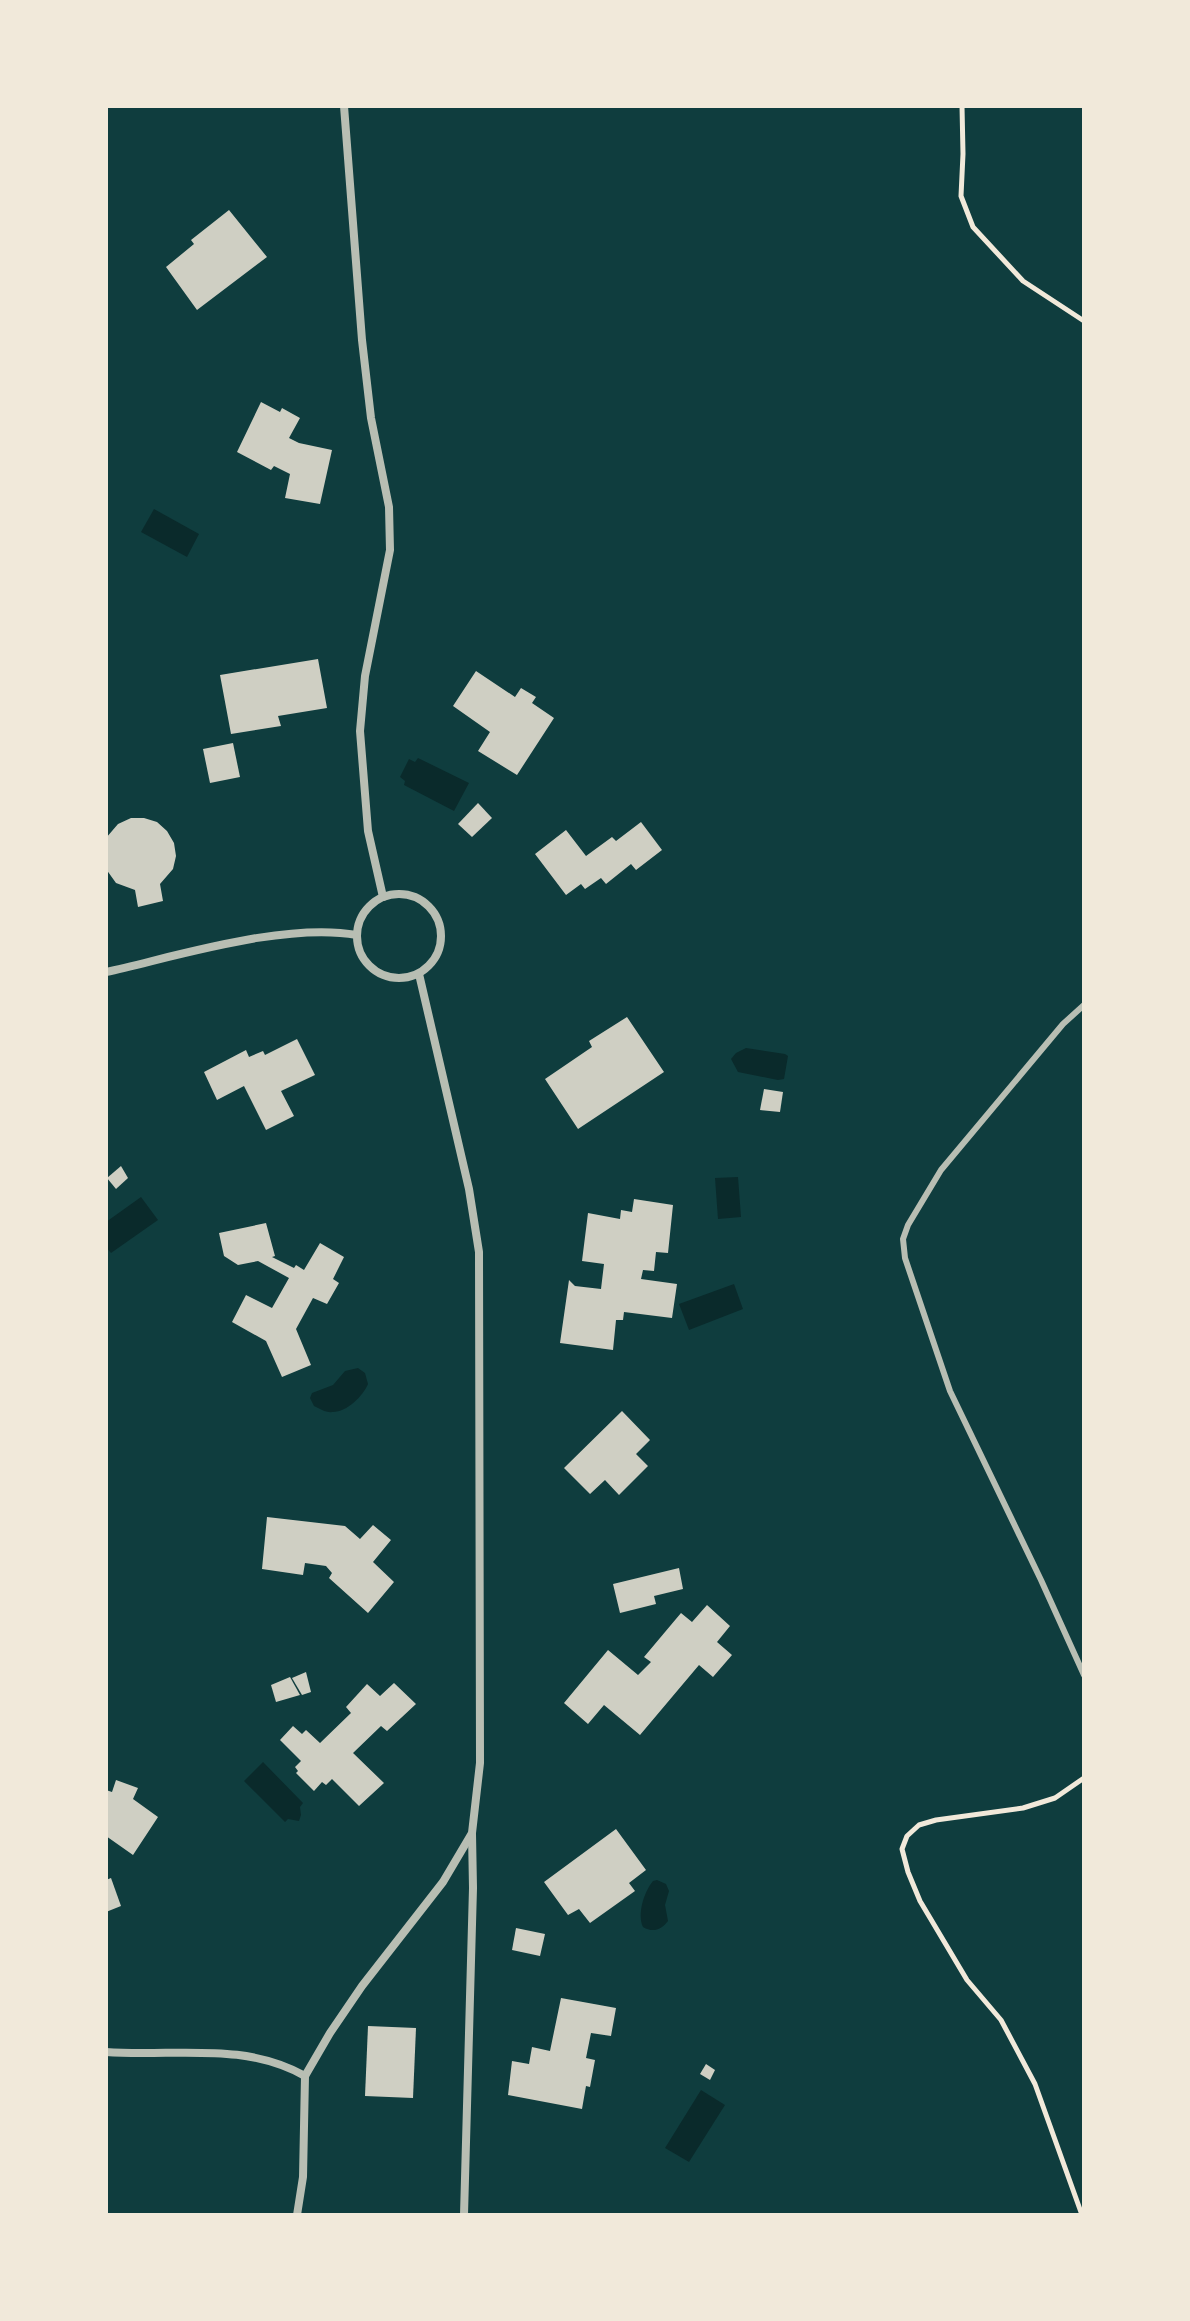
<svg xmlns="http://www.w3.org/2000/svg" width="1190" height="2321" font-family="Cabin,sans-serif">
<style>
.water{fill:#0a2a2b}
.building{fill:#cfcfc3}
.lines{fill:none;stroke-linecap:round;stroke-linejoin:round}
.path{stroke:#f1e9da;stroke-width:5}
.service{stroke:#b8beb3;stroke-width:6}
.minor{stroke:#b8beb3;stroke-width:8}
</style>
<rect width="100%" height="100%" fill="#0f3d3e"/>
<g class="water">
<path d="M154,509L199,534L187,557L141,532Z"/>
<path d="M418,758L469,783L454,811L404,785L405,781L400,777L409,759L415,762Z"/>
<path d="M746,1048L785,1054L788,1056L784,1079L778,1080L738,1072L731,1059L736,1053Z"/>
<path d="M738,1177L741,1217L718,1219L715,1178Z"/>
<path d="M141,1197L158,1220L111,1253L106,1247V1222Z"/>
<path d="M734,1284L743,1309L689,1330L679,1304Z"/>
<path d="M358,1368L365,1373L368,1384C363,1396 347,1412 333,1412C326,1413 320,1409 314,1406L310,1398L312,1393L333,1385L345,1371Z"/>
<path d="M263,1762L303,1803L300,1807L301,1815L299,1821L288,1819L285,1822L244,1781Z"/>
<path d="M657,1880L666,1884L669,1891L665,1905L668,1921C661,1930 653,1933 643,1927C637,1914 644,1892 653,1881Z"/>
<path d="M701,2090L725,2105L689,2162L665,2148Z"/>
</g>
<g class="building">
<path d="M229,210L267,257L197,310L166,267L194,244L191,240Z"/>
<path d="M261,402L280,412L282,408L300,418L289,438L299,443L332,450L320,504L285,498L290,474L274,466L271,470L237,452Z"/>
<path d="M318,659L327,708L278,716L281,726L231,734L220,675Z"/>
<path d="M476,671L515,697L521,688L536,697L532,703L554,718L517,775L478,751L490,732L453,706Z"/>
<path d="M233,743L240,777L210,783L203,749Z"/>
<path d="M478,803L492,818L472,837L458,824Z"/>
<path d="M131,818H144L157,822L167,831L174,843L176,856L173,869L160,884L163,901L138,907L135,890L116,883L106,869V838L118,824Z"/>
<path d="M641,822L662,850L636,870L631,864L606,884L601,878L585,889L581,884L566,895L535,854L566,830L586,856L612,837L616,841Z"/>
<path d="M627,1017L664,1072L578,1129L545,1079L592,1047L589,1041Z"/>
<path d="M297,1039L315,1075L281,1091L294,1116L266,1130L244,1086L217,1100L204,1072L246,1050L249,1057L263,1051L265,1055Z"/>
<path d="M764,1089L783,1092L780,1112L760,1110Z"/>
<path d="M121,1166L128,1178L116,1189L107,1178Z"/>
<path d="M634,1199L673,1205L668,1253L656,1252L654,1271L643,1270L641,1279L677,1284L672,1318L624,1312L623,1320H616L613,1350L560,1343L569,1280L575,1286L601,1289L604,1264L582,1261L588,1213L620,1219L621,1210L632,1212Z"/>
<path d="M266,1223L275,1256L272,1257L294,1268L296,1265L304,1270L320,1243L344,1257L333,1279L339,1283L327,1304L313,1298L296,1329L311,1365L282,1377L266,1341L232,1322L246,1295L272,1308L289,1278L258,1261L238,1265L224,1256L219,1233Z"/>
<path d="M622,1411L650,1440L636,1454L648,1466L619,1495L605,1480L590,1494L564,1468Z"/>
<path d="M267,1517L345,1526L360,1539L373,1525L391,1540L373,1562L394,1582L368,1613L329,1578L332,1573L326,1566L305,1563L303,1575L262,1569Z"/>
<path d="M679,1568L683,1589L654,1596L656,1604L620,1613L613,1584Z"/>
<path d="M707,1605L730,1626L717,1642L732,1655L713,1677L699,1665L640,1735L604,1705L588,1724L564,1703L608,1650L638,1675L651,1662L644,1657L681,1613L692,1622Z"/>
<path d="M306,1672L311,1692L302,1695L292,1678Z"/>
<path d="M290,1677L300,1695L276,1702L271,1685Z"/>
<path d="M394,1683L416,1704L387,1731L381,1726L353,1753L384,1783L359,1806L332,1779L326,1785L322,1782L314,1791L296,1773L298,1771L295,1767L301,1761L280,1740L293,1726L302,1734L306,1730L320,1743L351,1713L346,1707L367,1684L380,1696Z"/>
<path d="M116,1780L138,1788L133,1799L158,1817L133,1855L106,1836V1790L112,1792Z"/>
<path d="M616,1829L646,1870L629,1883L635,1891L590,1923L579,1909L568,1915L544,1882Z"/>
<path d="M111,1878L121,1906L106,1912V1880Z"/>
<path d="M516,1928L545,1934L540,1956L512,1950Z"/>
<path d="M561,1998L616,2008L611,2036L591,2033L586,2058L595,2060L590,2087L586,2086L582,2109L508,2095L512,2061L529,2064L532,2047L550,2051Z"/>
<path d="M368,2026L416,2028L413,2098L365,2096Z"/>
<path d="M706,2064L715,2070L710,2080L700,2074Z"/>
</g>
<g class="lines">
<g class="path">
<path d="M962,106L963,154L961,196L973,227L1023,281L1084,321"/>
<path d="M1082,2215L1035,2084L1001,2020L967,1980L920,1901L908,1872L902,1849L907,1836L919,1825L936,1820L1023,1808L1055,1798L1084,1778"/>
</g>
<path class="service" d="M1084,1005L1063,1024L941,1170L908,1225L903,1239L905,1258L950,1391L1041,1580L1084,1675"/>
<g class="minor">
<path d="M344,106L362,340L371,418L389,507L390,550L365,676L360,731L368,831L383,897"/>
<circle cx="399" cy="936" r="42"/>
<path d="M106,972C178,956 285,922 357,935"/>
<path d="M106,2052C174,2057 243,2041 305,2076"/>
<path d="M297,2215L303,2177L305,2076L330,2033L362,1986L443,1882L472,1833L480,1763L479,1252L469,1189L419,974"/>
<path d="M464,2215L473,1888L472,1834"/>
</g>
</g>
<rect width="1190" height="2321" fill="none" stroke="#f1e9da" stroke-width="216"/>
</svg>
